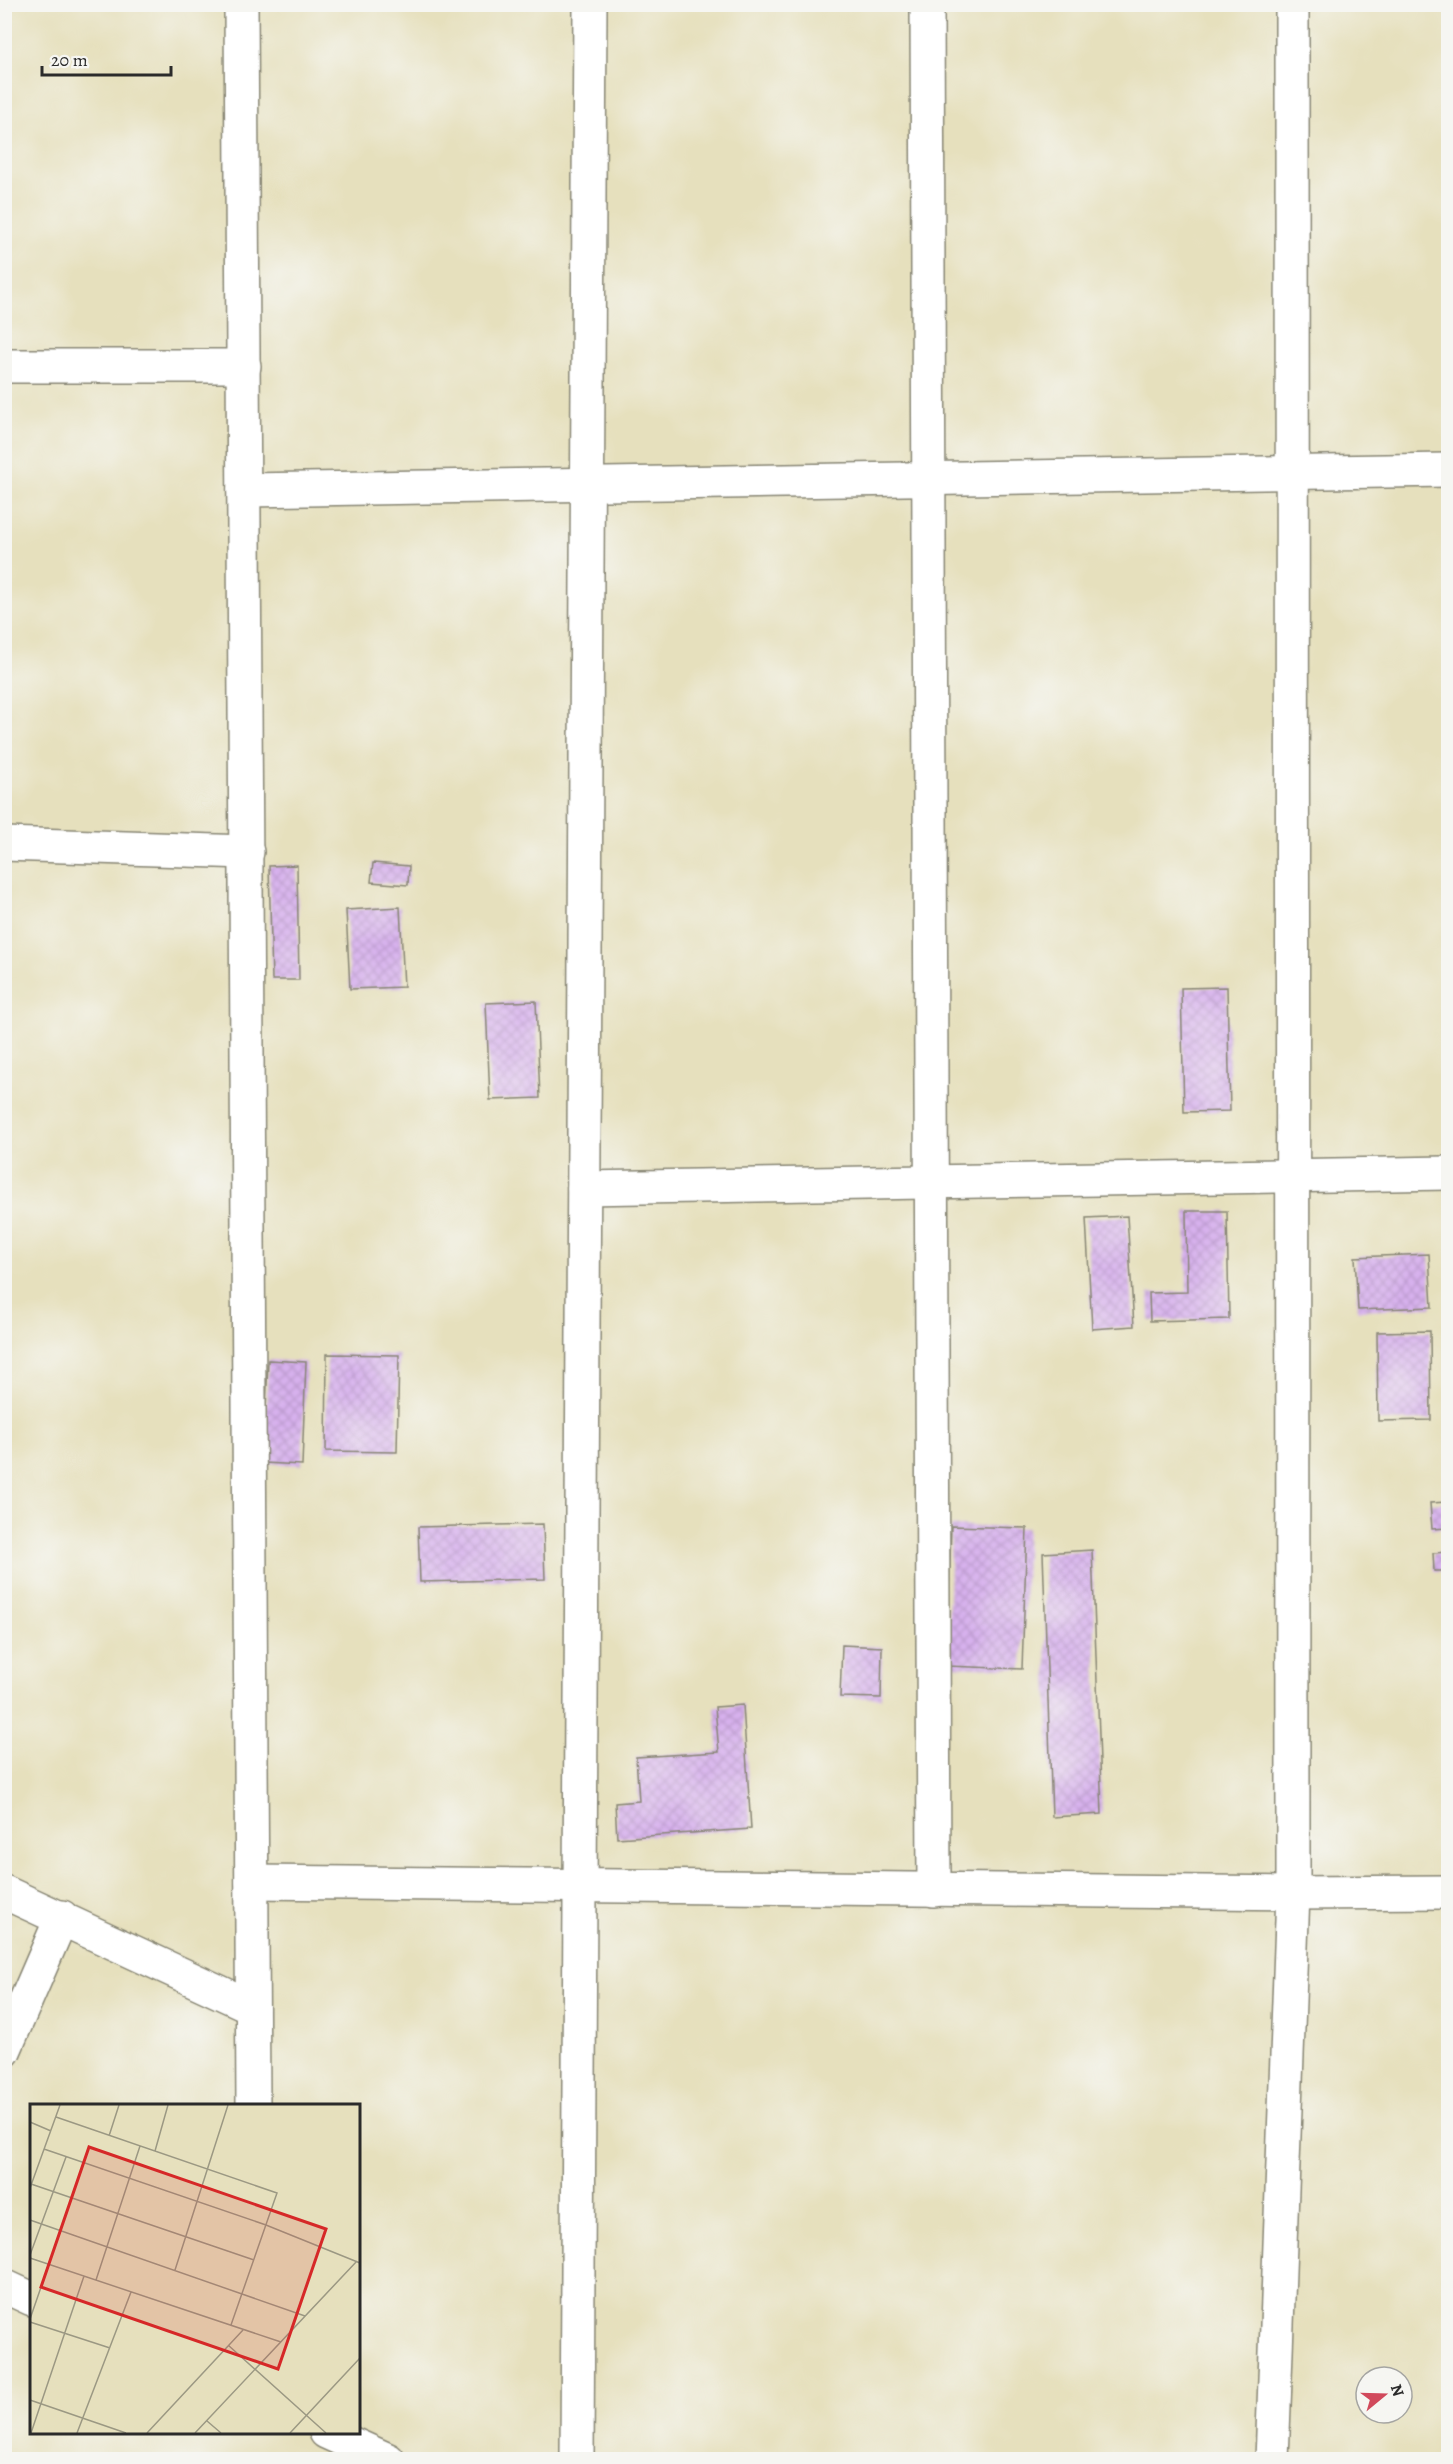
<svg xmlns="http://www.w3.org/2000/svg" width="1453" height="2464" font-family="Alegreya,serif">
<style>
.building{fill:url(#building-cross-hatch)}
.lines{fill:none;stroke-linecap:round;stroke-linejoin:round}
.minor-casing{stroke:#888674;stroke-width:36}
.minor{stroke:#fff;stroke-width:33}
.inset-road{fill:none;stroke:#9b9883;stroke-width:1.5}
.view{fill:#d62828;fill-opacity:0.15;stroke:#d62828;stroke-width:3}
.inset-edge{fill:none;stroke:#2b2b2b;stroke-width:3}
</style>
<defs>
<pattern id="building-cross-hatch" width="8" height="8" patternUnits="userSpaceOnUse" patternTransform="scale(1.5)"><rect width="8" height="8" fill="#d7b1ed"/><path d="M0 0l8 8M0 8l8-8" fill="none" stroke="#b998cb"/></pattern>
</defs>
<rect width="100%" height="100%" fill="#f6f6f2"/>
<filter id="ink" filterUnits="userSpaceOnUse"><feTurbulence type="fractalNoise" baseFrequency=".0167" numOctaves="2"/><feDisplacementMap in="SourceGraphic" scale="12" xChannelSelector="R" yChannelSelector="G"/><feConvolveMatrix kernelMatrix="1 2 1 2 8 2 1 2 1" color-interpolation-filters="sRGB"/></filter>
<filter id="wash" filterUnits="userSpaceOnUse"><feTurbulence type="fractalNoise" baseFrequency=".008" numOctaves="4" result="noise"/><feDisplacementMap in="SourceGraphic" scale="24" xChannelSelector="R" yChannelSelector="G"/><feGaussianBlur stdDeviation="1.35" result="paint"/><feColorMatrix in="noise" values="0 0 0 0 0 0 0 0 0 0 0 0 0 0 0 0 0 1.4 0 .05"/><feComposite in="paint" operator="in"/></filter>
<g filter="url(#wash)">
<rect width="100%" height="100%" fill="#e6e0bd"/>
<g id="blocks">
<g class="building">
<path d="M373,863L409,866L408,885L371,882Z"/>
<path d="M297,865L299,980H272L269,866Z"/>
<path d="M400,907L404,987L350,989L346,910Z"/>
<path d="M1227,987L1230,1111L1184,1112L1181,988Z"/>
<path d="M536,1001L540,1098L490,1100L486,1003Z"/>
<path d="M1186,1211H1227L1229,1319L1150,1321L1149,1293L1187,1292Z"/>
<path d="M1127,1216L1134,1326L1092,1329L1086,1218Z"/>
<path d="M1429,1254L1432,1307L1358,1310L1355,1257Z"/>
<path d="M1430,1331L1431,1420L1378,1421L1377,1332Z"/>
<path d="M327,1354L399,1355L397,1452L326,1451Z"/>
<path d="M268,1360L306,1362L302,1465L264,1463Z"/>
<path d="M1448,1502V1528L1432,1529L1430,1503Z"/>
<path d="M543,1524L545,1579L420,1582L418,1527Z"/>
<path d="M951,1526L1027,1528L1022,1669L947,1666Z"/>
<path d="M1092,1550L1102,1814L1052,1817L1043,1553Z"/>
<path d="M1448,1552V1571H1434L1433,1553Z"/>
<path d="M842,1645L882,1647L881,1698L840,1697Z"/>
<path d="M743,1705L751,1829L617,1838L615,1803L639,1801L636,1757L719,1752L715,1707Z"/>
</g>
</g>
</g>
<g filter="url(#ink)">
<use href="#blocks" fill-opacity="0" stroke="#888674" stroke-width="1.5"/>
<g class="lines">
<defs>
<g id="minor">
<path d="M241,4L253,2106"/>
<path d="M927,4L934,1890"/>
<path d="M4,366H244"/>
<path d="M244,490L1448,470"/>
<path d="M4,844L247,852"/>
<path d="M584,1188L1448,1173"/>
<path d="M252,1882L1293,1893L1448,1892"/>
<path d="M4,1892L252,2007"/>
<path d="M4,2051L62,1917"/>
<path d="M4,2286L32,2299"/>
<path d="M326,2432L388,2460"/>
<path d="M577,2460L590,4"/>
<path d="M1272,2460L1293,1893L1292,4"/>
</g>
</defs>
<use href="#minor" class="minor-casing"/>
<use href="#minor" class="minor"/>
</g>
</g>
<g transform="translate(30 2104)">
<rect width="330" height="330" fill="#e6e0bd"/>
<path class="inset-road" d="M26,13L247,89L201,221M0,18L21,27M79,32L89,1M14,45L236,121L330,159M125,47L138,1M1,80L224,156M0,84L30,1M0,116L275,212M0,151L36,53M0,154L251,238M145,166L198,1M66,176L110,42M0,215L19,160M0,218L80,244M198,241L296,329M0,296L96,329M177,317L191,329M1,329L54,172M47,329L101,188M117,329L213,226M165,329L327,157M260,329L330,254"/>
<path class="view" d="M59,43L296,125L248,265L11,183Z"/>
<rect width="330" height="330" class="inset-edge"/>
</g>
<rect width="1453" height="2464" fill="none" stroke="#f6f6f2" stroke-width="24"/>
<g transform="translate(1384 2395) rotate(71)"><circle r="28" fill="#f6f6f2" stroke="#a5a5a2" stroke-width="1.5"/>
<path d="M0-4.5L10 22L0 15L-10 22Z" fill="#d1495b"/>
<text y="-9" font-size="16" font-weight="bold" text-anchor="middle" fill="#2b2b2b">N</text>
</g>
<path d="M42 66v9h129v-9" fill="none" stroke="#2b2b2b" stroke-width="3"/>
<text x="51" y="66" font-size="18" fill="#2b2b2b" stroke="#f6f6f2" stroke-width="4.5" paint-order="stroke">20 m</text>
</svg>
